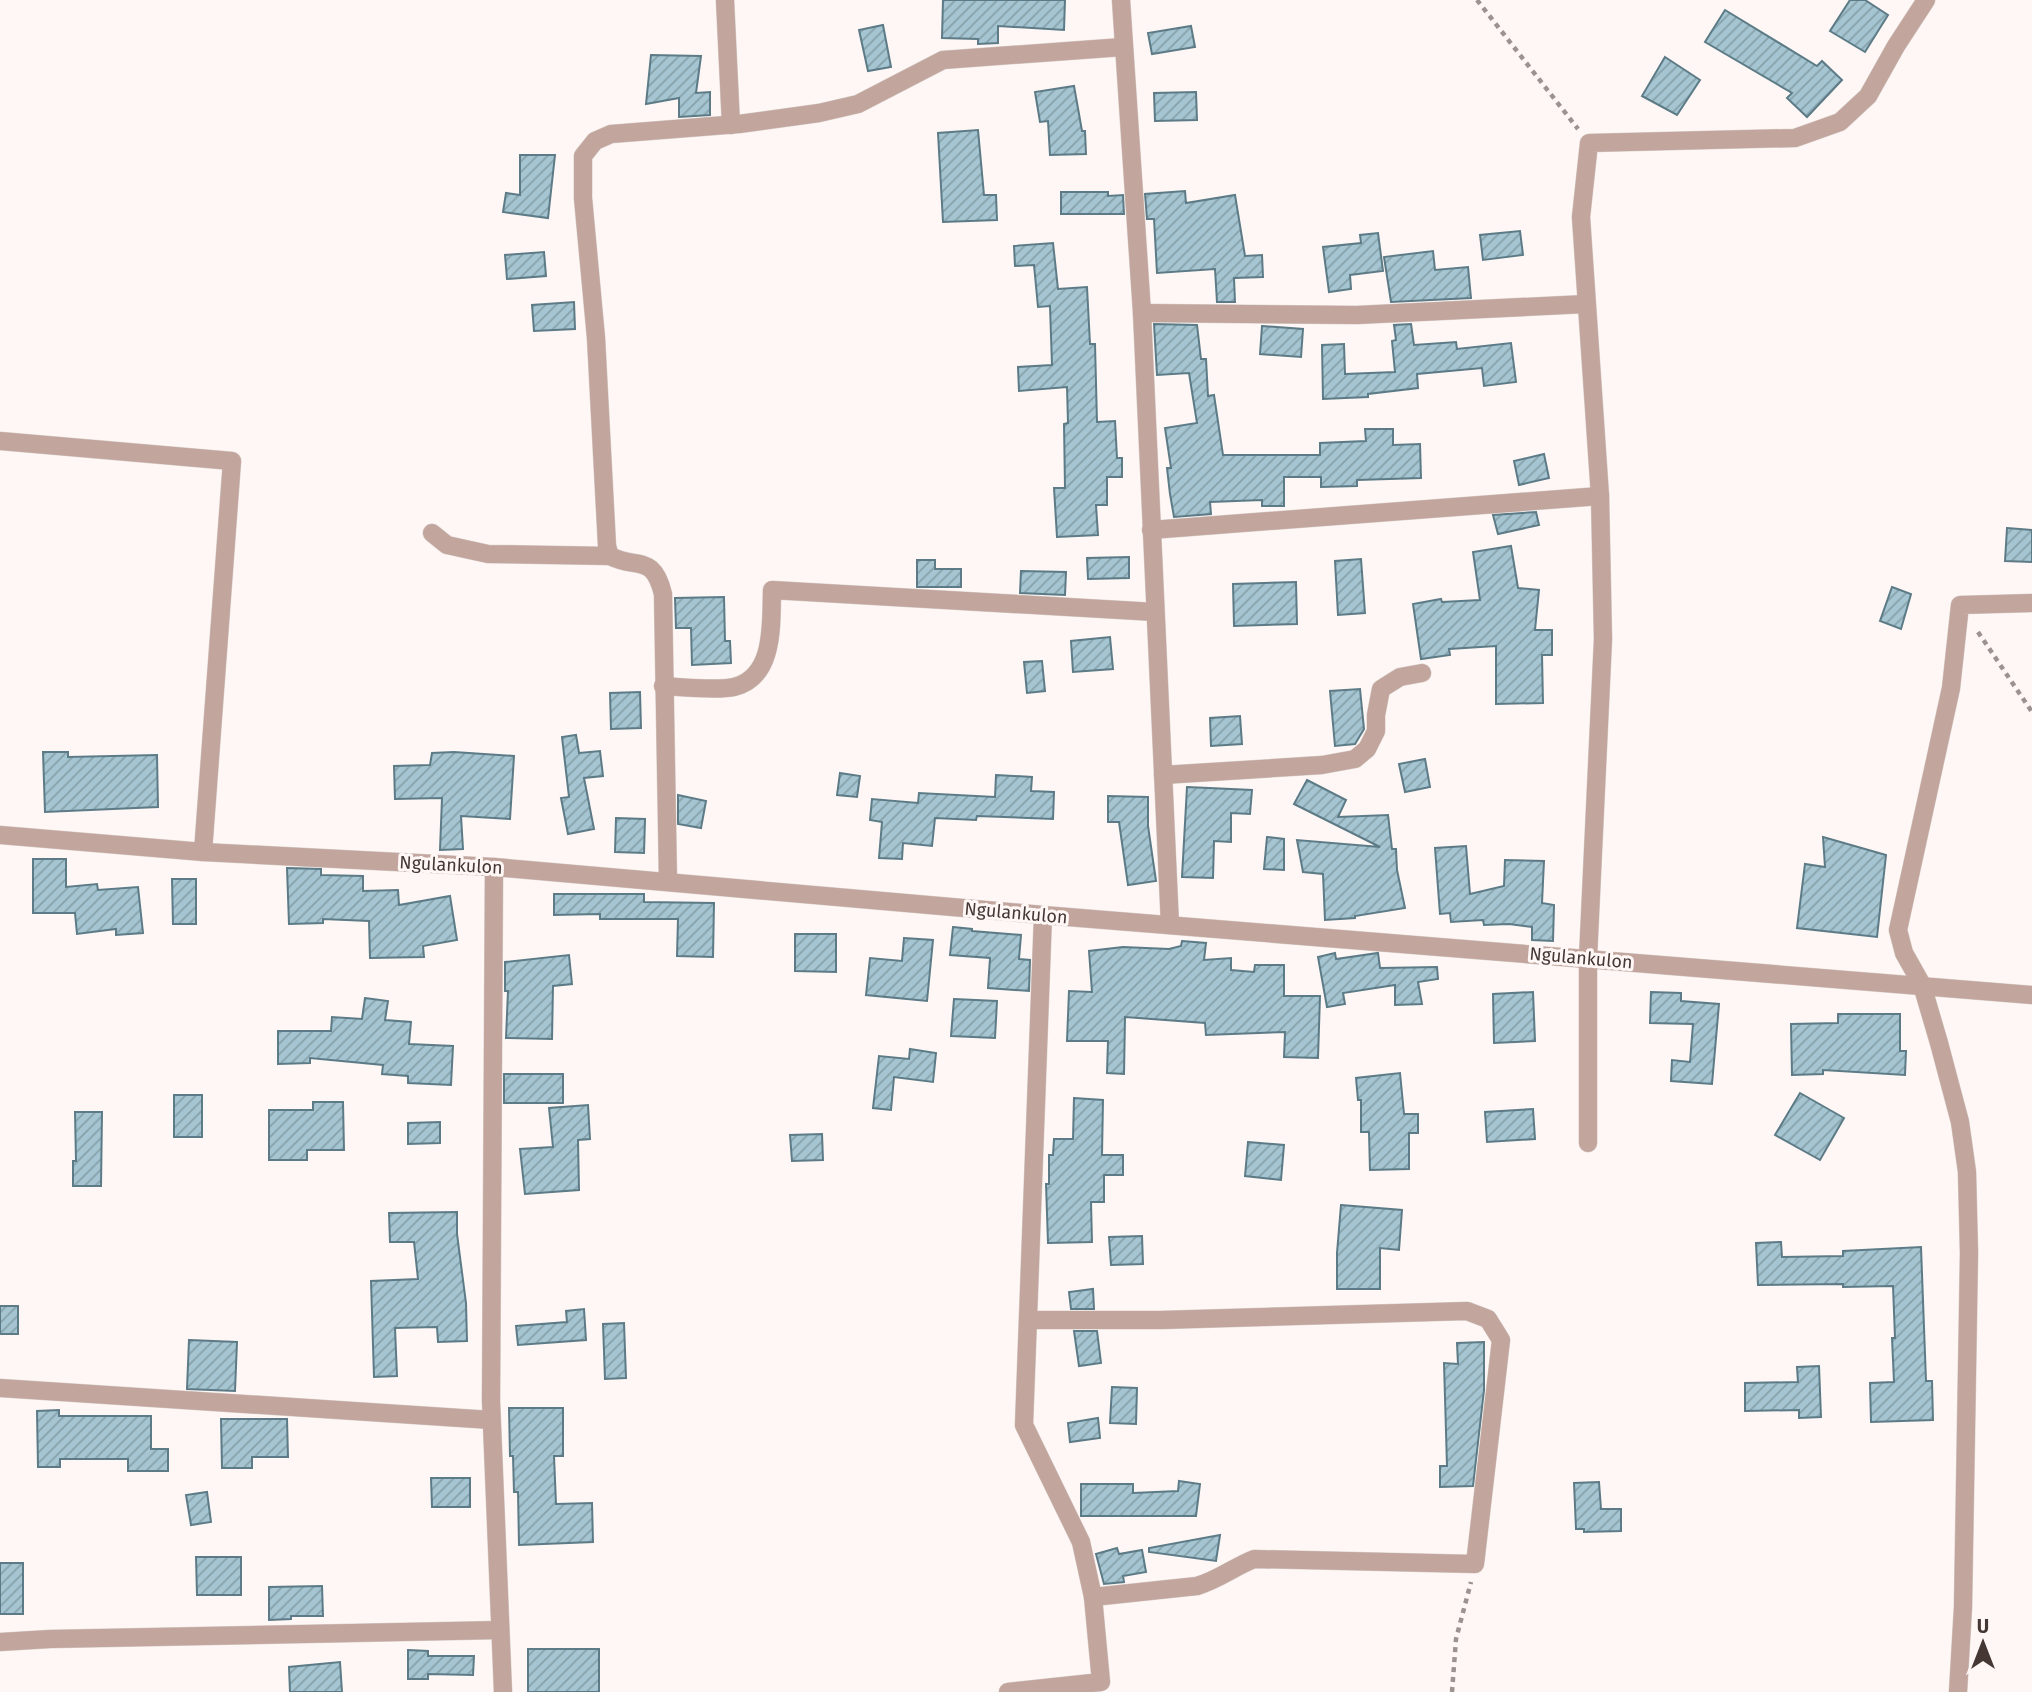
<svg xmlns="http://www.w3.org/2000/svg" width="2032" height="1692" font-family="'Fira Sans',sans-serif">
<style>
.building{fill:url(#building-hatch);stroke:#5c7b86;stroke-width:2}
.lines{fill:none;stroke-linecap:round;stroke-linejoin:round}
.minor-casing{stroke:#d9d1ce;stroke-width:19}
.path{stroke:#9c928f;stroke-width:4.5;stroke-dasharray:5 5;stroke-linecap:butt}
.minor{stroke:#c2a59c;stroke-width:18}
.labels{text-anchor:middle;stroke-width:6;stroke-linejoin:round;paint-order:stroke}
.street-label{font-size:18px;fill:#453834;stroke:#fef7f5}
</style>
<defs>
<pattern id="building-hatch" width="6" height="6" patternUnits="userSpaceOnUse" patternTransform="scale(1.75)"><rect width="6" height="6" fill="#a4c5d1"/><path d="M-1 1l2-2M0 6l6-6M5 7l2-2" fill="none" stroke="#87a1aa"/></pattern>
</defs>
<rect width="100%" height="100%" fill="#fef7f5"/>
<g class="building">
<path d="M943,0H1065L1064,30L998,26V43L978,44V39L942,38Z"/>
<path d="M1850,0H1865L1888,15L1865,52L1830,31Z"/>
<path d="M1725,10L1817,66L1822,61L1842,80L1807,117L1787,98L1792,93L1705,42Z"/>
<path d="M883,25L891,67L868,71L859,30Z"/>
<path d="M1191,26L1195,47L1152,54L1148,33Z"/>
<path d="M651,55L701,56L696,93L710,92V115L679,117V98L646,104Z"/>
<path d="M1665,57L1700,80L1677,115L1642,96Z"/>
<path d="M1074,86L1082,131H1085L1086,154L1050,155L1048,121L1040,122L1035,92Z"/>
<path d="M1196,92L1197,120L1155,121L1154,93Z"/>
<path d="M978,130L984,195H996L997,220L943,222L938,133Z"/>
<path d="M520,155H555L548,218L503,212L506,193L520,195Z"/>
<path d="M1185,191L1186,203L1235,195L1245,256L1262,255L1263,277L1234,278L1235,302H1217L1215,269L1157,273L1154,219H1147L1145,194Z"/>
<path d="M1061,192H1108V196L1123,195L1124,214H1061Z"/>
<path d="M1520,231L1523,255L1483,260L1480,235Z"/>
<path d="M1378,233L1383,271L1350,275L1351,289L1329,292L1323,247L1361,243L1360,235Z"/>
<path d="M1053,243L1058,289L1087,287L1090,344H1095L1097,422L1115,421L1117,458H1122V477H1107V505H1096L1098,535L1057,537L1054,488H1065L1064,424L1068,423L1067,387L1019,391L1018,367L1052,365L1050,306L1038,307L1034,265L1015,266L1014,246Z"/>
<path d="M1433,251L1435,270L1468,267L1471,298L1391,302L1384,257Z"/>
<path d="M544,252L546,276L507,279L505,255Z"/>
<path d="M574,302L575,329L534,331L532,305Z"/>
<path d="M1154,324L1197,325L1201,359H1206L1208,396L1214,395L1223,455H1320V443L1366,441L1365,429H1393V445L1420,444L1421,478L1357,480V486L1321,487V477H1284V506H1262V500L1210,502L1211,514L1174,517L1170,494L1167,468H1171L1165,428L1197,423L1189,373L1157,375Z"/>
<path d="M1411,324L1414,345L1456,342L1457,349L1511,343L1516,382L1484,386L1482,368L1417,374L1418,388L1368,394V397L1323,399L1322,345L1344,344L1345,374L1395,372L1392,341L1396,340L1394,325Z"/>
<path d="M1262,326L1303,329L1301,357L1260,354Z"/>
<path d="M1544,454L1549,478L1519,485L1514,461Z"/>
<path d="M1536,512L1539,525L1498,534L1493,515Z"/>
<path d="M2007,528L2032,530V562L2005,561Z"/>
<path d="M1511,546L1518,588L1539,590L1535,630H1552V655H1542L1543,703L1496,704V646L1449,649L1450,655L1421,659L1413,604L1441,599L1442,602L1480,600L1473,552Z"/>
<path d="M1129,557V578L1088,579L1087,558Z"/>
<path d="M1361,559L1365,613L1338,615L1335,561Z"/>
<path d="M917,560H935V569H961V587H917Z"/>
<path d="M1021,571L1066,572L1065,595L1020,593Z"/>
<path d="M1296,582L1297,624L1234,626L1233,584Z"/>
<path d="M1892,587L1911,594L1901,629L1880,621Z"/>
<path d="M724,597L725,641H730L731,663L692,665L691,628H676L675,598Z"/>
<path d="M1110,637L1113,669L1073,672L1071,641Z"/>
<path d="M1042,661L1045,691L1027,693L1024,662Z"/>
<path d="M1360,689L1364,729L1355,744L1335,746L1330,691Z"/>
<path d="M640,692L641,728L611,729L610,693Z"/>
<path d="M1240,716L1242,744L1211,746L1210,718Z"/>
<path d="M576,735L579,753L600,751L603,776L584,778L594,829L568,834L561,798L569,797L562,737Z"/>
<path d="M43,752H68V757L157,755L158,807L45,812Z"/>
<path d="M454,752L514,756L510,819L461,816L463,849L440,850L442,798L395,799L394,766L430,765L432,753Z"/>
<path d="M1425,759L1430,787L1405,792L1399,764Z"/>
<path d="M840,773L860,776L857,797L837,795Z"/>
<path d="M996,775L1032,777L1031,791L1054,792L1053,819L977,816L976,820L935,818L932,846L903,843L902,859L879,858L882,822L870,820L872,799L918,803L919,793L995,797Z"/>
<path d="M1307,780L1346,800L1338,817L1388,815L1392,849H1396L1397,870L1405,908L1355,916V918L1325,920L1323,874L1303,872L1297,840L1380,847L1294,804Z"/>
<path d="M1187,787L1252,790L1250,814L1231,813V842L1214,841L1213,878L1182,877Z"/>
<path d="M678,795L706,801L701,828L678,824Z"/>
<path d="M1108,796L1148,797V826L1156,881L1128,885L1119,822H1108Z"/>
<path d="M616,818L645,819L644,853L615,852Z"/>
<path d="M1267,837L1284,839V870L1264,869Z"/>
<path d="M1823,837L1886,855L1877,937L1797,928L1805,864L1825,867Z"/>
<path d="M1466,846L1470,894L1504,886L1505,860L1544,861L1542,903L1554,905L1553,941L1532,940V927L1509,924L1484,925L1483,920L1451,922L1450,913L1440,914L1435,848Z"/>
<path d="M33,859H66V887L97,884L98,890L138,887L143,933L116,935V929L77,934L75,913H33Z"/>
<path d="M287,868L321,869V875L363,876V891L398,890L399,905L450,896L457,940L423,946L424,957L370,958L369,921L323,919V923L289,924Z"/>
<path d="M172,879H196V924H173Z"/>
<path d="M554,894H644V902L714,903L713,957L677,956L678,919H600V914L554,915Z"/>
<path d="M953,927L972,929V931L1021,935L1019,959L1030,960L1029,991L988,988L990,958L950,955Z"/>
<path d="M795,934H836V972L795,971Z"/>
<path d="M904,938L933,940L927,1001L866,995L870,958L902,961Z"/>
<path d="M1182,941L1206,943L1204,960L1231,958V970L1254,972L1255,965H1284V996H1320L1318,1058L1284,1057L1285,1032L1206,1035L1205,1023L1125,1017L1124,1074L1107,1073L1108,1041H1067L1069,991L1092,992L1089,951L1123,947L1169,949L1181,946Z"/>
<path d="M1335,953L1336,959L1378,953L1380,968L1437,967L1438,979L1418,982L1422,1004L1395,1005V985L1343,993L1345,1004L1327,1007L1318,957Z"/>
<path d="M569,955L572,984L553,986L552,1039L506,1038L508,991H505V962Z"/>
<path d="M1533,992L1535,1041L1494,1043L1493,994Z"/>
<path d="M1651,992L1681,993V1001L1719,1004L1712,1084L1671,1081L1672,1060L1690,1062L1693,1024L1650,1023Z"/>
<path d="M365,998L388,1001L385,1020L411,1022L409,1044L453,1046L451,1085L408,1083V1076L382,1074L383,1065L310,1058V1063L278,1064V1031H331L332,1017L362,1019Z"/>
<path d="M954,999L997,1001L995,1038L951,1036Z"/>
<path d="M1838,1014H1900V1051H1906L1905,1075L1823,1070V1074L1792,1075L1791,1024L1838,1023Z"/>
<path d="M910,1049L936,1053L933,1082L894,1077L891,1110L873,1108L879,1056L909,1059Z"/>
<path d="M1400,1073L1404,1114H1418V1133H1409V1169L1370,1170L1369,1132H1361V1100H1358L1356,1078Z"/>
<rect x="504" y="1074" width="59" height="29"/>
<path d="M1800,1093L1844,1118L1820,1160L1775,1135Z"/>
<rect x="174" y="1095" width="28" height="42"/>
<path d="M1074,1098L1103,1100L1102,1155H1123V1175H1104V1202H1091L1092,1242L1048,1243L1046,1184H1049V1155H1053L1054,1139H1073Z"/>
<path d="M313,1102H343L344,1150H307V1160H269V1110H313Z"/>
<path d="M588,1105L590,1139L578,1140L579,1190L525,1194L520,1149L553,1147L549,1108Z"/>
<path d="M1533,1109L1535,1139L1487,1142L1485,1112Z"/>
<path d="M75,1112H102L101,1186H73V1161H76Z"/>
<path d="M440,1122V1143L408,1144V1123Z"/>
<path d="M822,1134L823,1160L792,1161L790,1135Z"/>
<path d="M1248,1142L1284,1145L1281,1180L1245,1176Z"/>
<path d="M1341,1205L1402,1210L1399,1250L1380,1248V1289H1337V1253Z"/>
<path d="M457,1212V1234L466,1303L467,1341L438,1342L437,1327L395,1328L397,1376L374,1377L371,1281L418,1279L414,1242H390L389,1213Z"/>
<path d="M1142,1236L1143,1264L1111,1265L1109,1237Z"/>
<path d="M1781,1242L1782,1257L1843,1256V1251L1921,1247L1926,1381H1932L1933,1420L1871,1422L1870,1383L1894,1382L1892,1338H1895L1893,1286L1843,1287V1284L1758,1285L1756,1243Z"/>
<path d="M1093,1289L1094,1309H1071L1069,1292Z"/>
<rect x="0" y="1306" width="18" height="28"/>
<path d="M584,1309L586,1340L518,1345L516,1326L567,1322L566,1311Z"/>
<path d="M624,1323L626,1378L605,1379L603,1324Z"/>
<path d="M1074,1331H1097L1101,1363L1079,1366Z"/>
<path d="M189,1340L237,1342L235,1391L187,1389Z"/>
<path d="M1484,1342V1390L1473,1486L1440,1487V1466H1447L1444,1363L1458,1364L1457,1343Z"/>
<path d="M1819,1366L1821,1417L1799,1418V1410L1745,1411V1383L1798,1382L1797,1367Z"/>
<path d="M1112,1387L1137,1388L1136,1424L1110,1423Z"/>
<path d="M509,1408H563V1456H554L556,1504L592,1503L593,1542L519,1545L518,1492H514L513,1456H510Z"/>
<path d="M59,1410V1416H151V1449H168V1471H128V1459H60V1467H38L37,1411Z"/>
<path d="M1098,1418L1100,1438L1070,1442L1068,1423Z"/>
<path d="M221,1419H287L288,1457H252V1468H222Z"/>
<path d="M431,1478H470V1507H432Z"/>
<path d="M1179,1481L1200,1484L1196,1516H1081V1484H1133V1493L1178,1491Z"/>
<path d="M1599,1482L1601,1509H1621V1531L1584,1532V1529H1576L1574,1483Z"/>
<path d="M207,1492L211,1522L191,1525L186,1495Z"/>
<path d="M1220,1535L1216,1561L1149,1552V1548Z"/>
<path d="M1117,1548L1119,1554L1142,1550L1146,1572L1123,1576L1124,1582L1104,1584L1096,1554Z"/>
<path d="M196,1557H241V1595H197Z"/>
<rect x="0" y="1563" width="23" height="51"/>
<path d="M322,1586L323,1616H291V1619L269,1620V1587Z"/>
<rect x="528" y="1649" width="71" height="43"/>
<path d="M408,1650L428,1651V1656H474L473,1675L428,1674V1679H408Z"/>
<path d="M340,1662L342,1692H290L289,1667Z"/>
</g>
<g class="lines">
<defs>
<g id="minor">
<path d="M725,0L731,125"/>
<path d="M1121,0L1142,313L1170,925"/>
<path d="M1142,313L1357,315L1586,304"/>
<path d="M0,441L232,461L203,852"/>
<path d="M1151,530L1600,496"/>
<path d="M432,533L447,545L488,554L610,556"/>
<path d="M663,686C681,687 718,691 734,687C775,677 771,624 772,590L1155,612"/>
<path d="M1163,775L1322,765L1355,759L1367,749L1376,731V715L1381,689L1400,677L1422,673"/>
<path d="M0,835L203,852L494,867L1043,915L2032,995"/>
<path d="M494,867L491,1401L503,1692"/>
<path d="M668,881L663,594C653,553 637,570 610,556L607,546L596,338L583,198V156L595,141L611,134L739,124L819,113L858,104L943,60L1123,47"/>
<path d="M1588,1143V958L1603,639L1600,496L1581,217L1589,143L1795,138L1840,122L1868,96L1896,46L1926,0"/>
<path d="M1028,1320H1161L1467,1311L1488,1319L1501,1340L1475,1564L1254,1559C1234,1567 1218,1580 1197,1586L1093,1597"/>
<path d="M0,1388L491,1420"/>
<path d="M0,1642L50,1639L500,1630"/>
<path d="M1008,1692L1101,1682L1093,1597L1081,1542L1024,1425L1043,915"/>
<path d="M1958,1692L1963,1607L1969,1253L1967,1172L1960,1122L1939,1043L1922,985L1904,953L1898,930L1951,688L1960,605L2032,603"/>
</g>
</defs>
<use href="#minor" class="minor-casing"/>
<g class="path">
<path d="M1477,0L1578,129"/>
<path d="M1978,632L2032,712"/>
<path d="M1452,1692L1456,1639L1471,1582"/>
</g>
<use href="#minor" class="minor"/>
</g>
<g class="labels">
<g class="street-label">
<text transform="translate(451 865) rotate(3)" y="6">Ngulankulon</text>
<text transform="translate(1016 913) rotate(5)" y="6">Ngulankulon</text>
<text transform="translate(1581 958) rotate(5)" y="6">Ngulankulon</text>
</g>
</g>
<g transform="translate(1983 1643)" stroke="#fef7f5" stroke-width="5" paint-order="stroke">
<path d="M0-5L12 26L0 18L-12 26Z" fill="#453834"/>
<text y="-10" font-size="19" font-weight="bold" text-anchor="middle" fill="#453834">U</text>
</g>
</svg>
